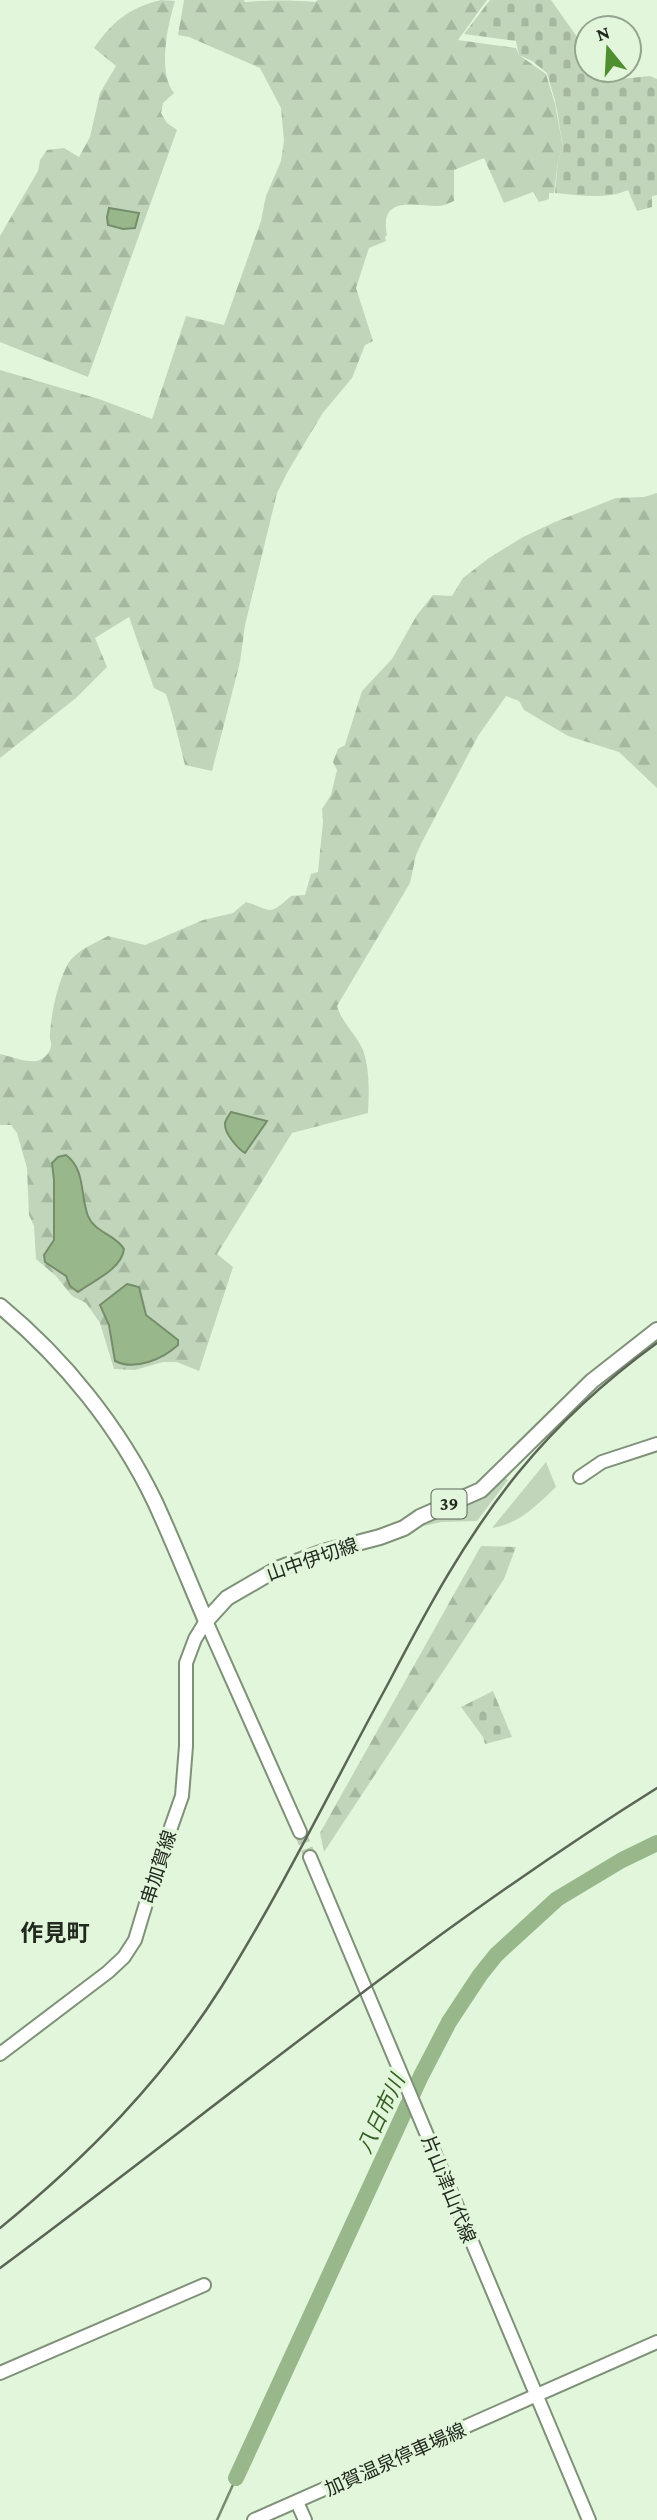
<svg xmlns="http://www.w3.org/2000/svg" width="657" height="2520" font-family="'Crimson Pro','Noto Sans JP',serif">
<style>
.green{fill:#c0d5b9}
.forest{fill:url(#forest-firs);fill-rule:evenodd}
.cemetery{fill:url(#cemetery-stones)}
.water{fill:#98b88c;stroke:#758d6b;stroke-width:2}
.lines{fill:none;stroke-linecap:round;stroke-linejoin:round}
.stream{stroke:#758d6b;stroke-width:2.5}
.river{stroke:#98b88c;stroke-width:16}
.secondary-tunnel{stroke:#bccdb5;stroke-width:12;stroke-dasharray:12 6;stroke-linecap:butt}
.secondary-casing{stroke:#7f9178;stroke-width:16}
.primary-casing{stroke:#7f9178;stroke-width:18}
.secondary{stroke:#fff;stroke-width:12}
.primary{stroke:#fff;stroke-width:14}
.rail{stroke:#5b6556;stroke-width:2.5}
.labels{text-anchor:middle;stroke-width:7;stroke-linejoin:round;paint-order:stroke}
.shield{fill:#e2f6db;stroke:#5c6657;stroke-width:2}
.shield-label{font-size:18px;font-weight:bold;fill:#22291f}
.street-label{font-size:19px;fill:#22291f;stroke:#e2f6db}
.water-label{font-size:21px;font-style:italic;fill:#386125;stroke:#e2f6db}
.quarter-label{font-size:23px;font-weight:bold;fill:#22291f;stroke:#e2f6db}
</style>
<defs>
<pattern id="forest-firs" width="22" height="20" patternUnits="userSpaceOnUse" patternTransform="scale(1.75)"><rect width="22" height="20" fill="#c0d5b9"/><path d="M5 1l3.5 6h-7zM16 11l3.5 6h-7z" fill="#a5b79f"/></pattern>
<pattern id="cemetery-stones" width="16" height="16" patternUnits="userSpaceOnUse" patternTransform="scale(1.75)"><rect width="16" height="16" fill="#c0d5b9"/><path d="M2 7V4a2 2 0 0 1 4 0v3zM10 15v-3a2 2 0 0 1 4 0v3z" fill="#a5b79f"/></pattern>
</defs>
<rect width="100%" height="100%" fill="#e2f6db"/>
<g class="green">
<path d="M546,1462L556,1487C537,1505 519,1524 492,1528Z"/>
<path d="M505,1478L508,1480L477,1521L441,1522L424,1526L421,1524L480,1497Z"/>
</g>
<g class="forest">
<path d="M161,0L175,1C168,24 157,72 174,93L163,103L161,113L167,123L177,130L88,377L0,342V236L38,171L40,160L47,150L64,148L79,157L90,137L100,93L116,66L94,48C113,21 129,8 161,0Z"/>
<path d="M184,0H244L245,2C266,0 294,0 315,2L318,0H487L458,40L516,48L519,55L546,74L555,104L563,147L558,161L554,193H549V199L539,202L533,192L504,203L484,158L454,170V201C449,203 443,206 438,206C414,206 379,195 387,235L385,237L386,241L369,248L356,288L373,341L365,345L352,378L322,414L287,473L277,493L245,625L240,662L212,771L185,765C179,741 174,718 166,694L154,688L129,617L95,638L107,667L76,698L0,758V370L99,399L152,419L186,316L224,325L261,221L266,196L281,161L284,141L281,108L260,68L189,37L178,35Z"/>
<path d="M657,493V788L619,752L568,736L524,710L519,701L506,696L478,736L422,842L416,855L410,883L337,1006C342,1023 356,1034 363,1050C370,1070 369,1093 368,1113L292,1133L217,1254L233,1267L199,1371L177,1362H163L135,1370L114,1369L100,1323L86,1303L72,1296L56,1276L36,1259L34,1226L29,1215L27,1168L17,1133L11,1125H0V1054C10,1056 27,1063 37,1061C44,1059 50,1053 51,1046C52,1042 49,1039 50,1035C51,1015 57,985 66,968C73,951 94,944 108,936L145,945L203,920L233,913L246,902C272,910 268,917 291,896L305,895L311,874L318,872L323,822L322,809L331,795L337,770L333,762L338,749L345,745L362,691L392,659L417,615L433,595L452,596L463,578L489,558L523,537L555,522L616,498L644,497ZM242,1114L257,1119L239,1149L225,1122L229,1115ZM74,1162L81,1177L87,1214L91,1221L95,1227L122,1245C131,1266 93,1282 78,1292C71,1287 71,1284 66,1277C59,1267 50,1268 44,1255L54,1240V1180L52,1163ZM139,1287L144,1312L173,1338L176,1348C157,1359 142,1366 119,1364L114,1358L109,1325L100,1305Z"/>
<path d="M481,1546L516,1547L504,1579L324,1852L320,1833Z"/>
</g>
<g class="cemetery">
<path d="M490,0H551L587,51V70H597L602,81L650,76L657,79V195L652,196V207L637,211L628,190C605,200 580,195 555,193L558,161L563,147L556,104L547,73L532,61L519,55L516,41L464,34Z"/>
<path d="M493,1691L512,1737L485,1744L483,1737L461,1707Z"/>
</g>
<g class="water">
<path d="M109,208L139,213L135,228L123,229L108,225L107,217Z"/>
<path d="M231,1112L267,1121L245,1153C238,1149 224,1133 225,1123C226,1119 229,1115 231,1112Z"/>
<path d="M66,1155C86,1170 80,1196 88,1216C95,1233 115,1234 124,1249C121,1270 94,1280 78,1292L70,1286L66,1276L45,1262L44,1255L54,1240V1180L52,1163L58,1157Z"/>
<path d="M127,1284L139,1287L146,1315L178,1340V1345C163,1359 135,1371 115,1361L109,1325L100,1305Z"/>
</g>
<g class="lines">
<path class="stream" d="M217,2520L236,2478"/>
<path class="river" d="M236,2478L421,2076L449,2022L480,1975L496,1955L557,1899L622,1860L657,1843"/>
<path class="secondary-tunnel" d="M300,1832L310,1857"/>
<defs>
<g id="secondary">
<path d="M580,1477L602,1462L657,1444"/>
<path d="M206,1621L300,1832"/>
<path d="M310,1857L589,2520"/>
<path d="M0,2054L108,1972L124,1957L135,1940L157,1867L182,1796L186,1746V1663L195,1639L206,1621"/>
<path d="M0,2373L204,2285"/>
<path d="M297,2502L305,2520"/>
<path d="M254,2520L657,2342"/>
</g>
<path id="primary" d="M0,1306C64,1359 119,1427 155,1502C173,1541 189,1581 206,1621L227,1598L277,1569L323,1552L380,1537L404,1528L420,1517L481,1490L592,1381L657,1330"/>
</defs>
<use href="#secondary" class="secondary-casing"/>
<use href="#primary" class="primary-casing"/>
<use href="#secondary" class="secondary"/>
<use href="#primary" class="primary"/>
<g class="rail">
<path d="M0,2228C86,2158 162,2081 222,1986C283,1888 334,1783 389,1682C427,1609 466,1537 518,1473C558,1424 606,1380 657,1343"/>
<path d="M0,2268C217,2107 427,1932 657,1788"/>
</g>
</g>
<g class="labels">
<rect class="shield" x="431.5" y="1489.5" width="35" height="29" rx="5"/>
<g class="shield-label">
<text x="449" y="1510">39</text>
</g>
<g class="street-label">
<text transform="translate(312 1559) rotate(-19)" y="7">山中伊切線</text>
<text transform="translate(158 1867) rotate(-72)" y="7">串加賀線</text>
<text transform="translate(449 2189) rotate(68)" y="7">片山津山代線</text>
<text transform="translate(395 2459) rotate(-24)" y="7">加賀温泉停車場線</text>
</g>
<g class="water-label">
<text transform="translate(381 2114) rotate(-65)" y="7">八日市川</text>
</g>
<g class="quarter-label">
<text x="55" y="1941">作見町</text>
</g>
</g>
<g transform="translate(608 49) rotate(342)"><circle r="33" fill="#e2f6db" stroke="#95a490" stroke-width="2"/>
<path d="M0-5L12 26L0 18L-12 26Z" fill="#508f31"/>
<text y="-10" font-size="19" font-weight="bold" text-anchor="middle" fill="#22291f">N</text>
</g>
</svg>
